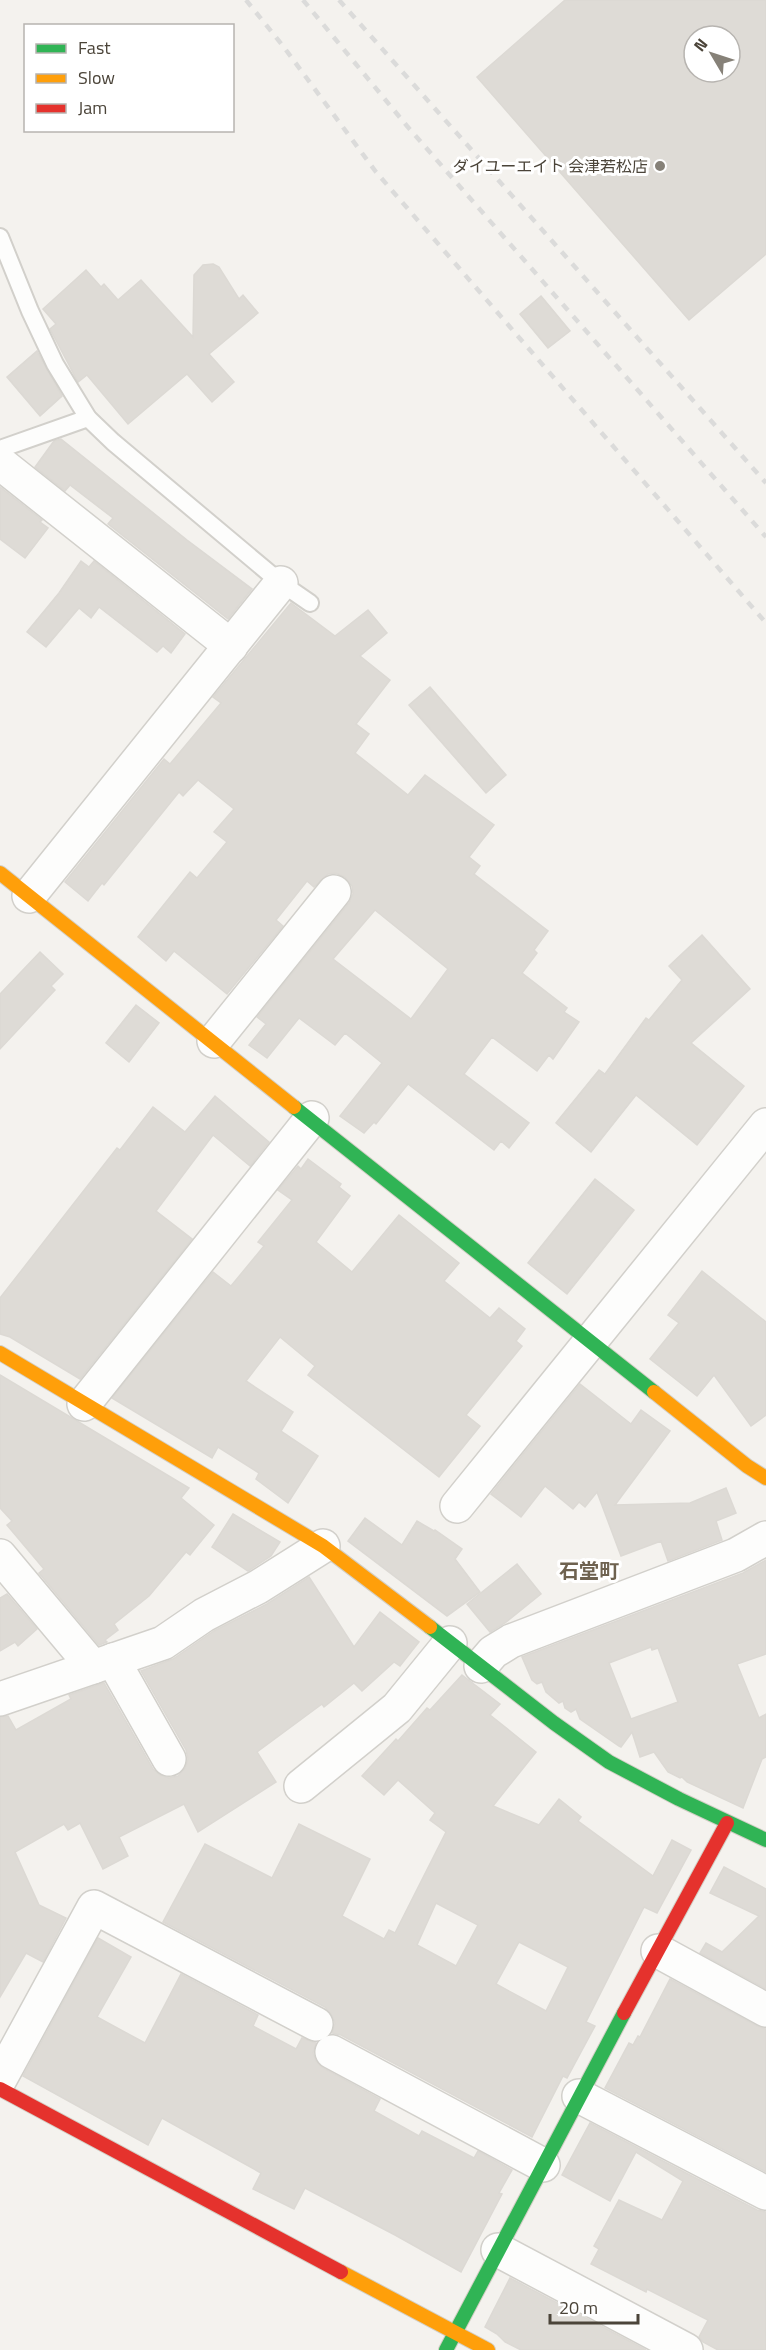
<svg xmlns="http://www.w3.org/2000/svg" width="766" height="2350" font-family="'Titillium Web','Noto Sans JP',sans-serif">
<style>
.building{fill:#dedbd6;stroke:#dcd9d4;stroke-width:1.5;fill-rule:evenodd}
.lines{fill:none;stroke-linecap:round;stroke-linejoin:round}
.lane-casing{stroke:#d2d0cb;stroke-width:20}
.street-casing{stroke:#d2d0cb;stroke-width:36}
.fast-casing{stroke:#d3cfc5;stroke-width:16}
.slow-casing{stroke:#d3cfc5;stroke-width:16}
.jam-casing{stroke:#d3cfc5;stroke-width:16}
.lane{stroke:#fdfdfc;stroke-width:16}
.street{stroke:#fdfdfc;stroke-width:33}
.fast{stroke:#30b455;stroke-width:14}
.slow{stroke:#ff9f0a;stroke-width:14}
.jam{stroke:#e5322d;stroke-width:14}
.rail{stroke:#dbdbda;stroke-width:4.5;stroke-dasharray:8 8;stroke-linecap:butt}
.poi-dot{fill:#868178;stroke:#fff;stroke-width:2}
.labels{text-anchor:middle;stroke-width:6;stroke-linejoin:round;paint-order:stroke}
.poi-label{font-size:16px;fill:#4b4439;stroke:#fff;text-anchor:end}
.quarter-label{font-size:20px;font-weight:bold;fill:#6e6250;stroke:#fff}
</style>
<rect width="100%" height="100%" fill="#f4f2ee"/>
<g class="building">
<path d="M565,0H766V254L689,320L477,77ZM694,36H730V72H694Z"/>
<path d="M213,264L219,267L239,299L243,295L258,313L209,354L234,382L212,402L187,374L128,424L87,375L78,382L50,329L56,324L43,309L86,270L101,287L104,284L118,300L141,280L193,337L194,275L203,265Z"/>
<path d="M541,296L570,331L548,348L520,314Z"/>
<path d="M37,351L62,396L40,416L7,377Z"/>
<path d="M61,439L187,540L252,589L228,619L108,524L113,518L70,485L65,491L35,467L54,441Z"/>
<path d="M0,487L42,520L40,522L48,528L25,558L0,539Z"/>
<path d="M81,561L89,567L94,561L185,634L171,653L163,646L157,652L99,607L91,618L79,608L46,647L27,632L59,593Z"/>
<path d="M291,603L335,636L368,610L387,633L360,656L390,680L356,724L369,734L355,753L408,795L425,775L494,825L469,857L480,866L474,874L548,931L534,950L537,953L522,973L567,1008L564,1012L579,1022L553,1059L549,1055L537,1071L492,1037L464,1074L529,1123L509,1148L501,1141L494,1150L408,1084L376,1124L374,1122L364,1133L340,1116L382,1063L345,1033L335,1045L299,1018L267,1058L249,1045L266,1024L257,1017L349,903L353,894L352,886L345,877L336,873L328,874L314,887L307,881L276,920L283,926L227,994L174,951L166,961L138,937L190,872L197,878L227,842L214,832L234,809L198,780L183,796L179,792L104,885L102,883L88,901L65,882L164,759L170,764L221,703L213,697ZM375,910L448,969L411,1019L333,959Z"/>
<path d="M430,687L506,775L486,793L409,705Z"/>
<path d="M702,935L750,989L691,1043L744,1086L697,1145L636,1095L591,1152L556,1123L599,1070L605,1074L646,1018L649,1020L682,980L669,966Z"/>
<path d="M40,952L63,974L51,986L55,990L0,1049V994Z"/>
<path d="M136,1005L159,1023L129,1062L106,1043Z"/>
<path d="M215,1096L269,1142L250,1166L213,1135L156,1211L192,1239L80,1379L10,1337L0,1334V1298L117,1148L120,1150L153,1107L185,1132Z"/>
<path d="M308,1159L341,1184L339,1187L350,1196L316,1242L352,1272L399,1215L459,1263L444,1281L490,1318L499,1308L525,1329L516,1341L522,1346L466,1415L480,1426L439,1477L308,1375L315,1366L280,1337L246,1381L293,1412L281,1431L318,1456L288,1503L256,1479L259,1473L218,1447L212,1458L112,1398L213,1272L231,1286L264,1246L258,1242L292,1200L278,1190L298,1166L301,1169Z"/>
<path d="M595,1179L634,1210L567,1294L528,1263Z"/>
<path d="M702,1271L766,1322V1415L751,1426L714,1375L697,1396L650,1359L679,1323L668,1315Z"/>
<path d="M0,1375L189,1488L181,1498L214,1525L190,1555L186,1552L149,1596L114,1624L118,1630L105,1640L107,1642L99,1645L39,1573L44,1569L7,1525L12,1521L0,1508Z"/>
<path d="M580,1384L631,1424L641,1410L670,1431L615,1505L690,1503L726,1488L736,1513L716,1521L722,1540L668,1561L661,1541L621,1556L597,1492L585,1507L579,1502L573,1509L545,1486L521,1517L491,1494Z"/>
<path d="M233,1514L280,1542L271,1556L248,1571L212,1547Z"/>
<path d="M365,1518L402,1545L417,1521L434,1531L435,1530L462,1549L455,1559L480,1592L447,1616L348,1541Z"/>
<path d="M766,1560V1654L737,1664L759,1718L766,1714V1757L762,1759L743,1808L687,1782L682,1777L680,1778L668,1772L654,1752L640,1757L632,1732L621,1747L619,1746L580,1719L576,1709L571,1712L565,1708L563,1701L559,1703L546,1692L542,1682L537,1684L532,1680L522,1657L743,1573ZM651,1647L652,1650L658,1648L678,1702L631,1719L609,1663Z"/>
<path d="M517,1564L541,1594L505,1623L490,1632L467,1604Z"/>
<path d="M309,1577L354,1647L380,1612L419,1642L400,1666L394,1662L362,1691L354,1683L324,1707L322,1704L257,1752L276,1782L198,1832L184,1804L119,1837L128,1856L103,1869L80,1823L68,1830L64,1824L15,1852L39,1905L66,1918L43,1962L26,1953L0,1997V1717L8,1716L16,1730L71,1699L69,1695L104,1683L153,1769L160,1775L169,1778L178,1776L185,1768L188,1759L186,1750L141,1671L173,1659L214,1631L267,1604Z"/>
<path d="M7,1594L37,1629L18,1646L15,1642L0,1651V1598Z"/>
<path d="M462,1675L500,1704L490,1715L536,1752L493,1806L539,1825L559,1799L581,1817L578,1821L653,1876L672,1840L691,1850L657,1913L644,1907L586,2022L595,2026L567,2078L563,2076L532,2137L341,2035L332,2033L335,2023L331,2014L325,2007L163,1922L205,1844L272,1878L299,1824L370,1859L342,1916L384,1939L389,1930L395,1933L446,1832L430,1820L435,1813L398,1780L384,1795L362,1776L396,1739L398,1741L427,1708L430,1710ZM436,1903L478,1925L456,1966L417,1945ZM519,1942L568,1967L546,2011L496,1984Z"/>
<path d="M724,1867L766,1889V1989L700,1953L706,1943L722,1952L759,1916L710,1893Z"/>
<path d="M98,1938L131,1957L97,2017L145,2043L181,1974L258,2015L253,2026L296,2049L302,2038L316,2043L313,2053L316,2061L323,2068L380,2099L374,2111L419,2136L422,2131L474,2158L478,2151L512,2170L499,2193L502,2194L461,2272L395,2235L305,2188L294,2209L253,2189L261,2173L162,2118L148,2145L23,2076Z"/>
<path d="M670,1979L757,2026L766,2029V2172L605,2088L629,2043L633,2045L638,2036L640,2037Z"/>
<path d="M590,2123L757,2210L766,2212V2350H718L703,2342L699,2337L708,2320L647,2289L646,2292L591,2264L599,2249L594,2246L619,2200L662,2220L683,2181L636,2152L610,2201L562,2175Z"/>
<path d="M510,2278L646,2350H521L505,2342L497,2334L485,2327Z"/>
</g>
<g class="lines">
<defs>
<g id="lane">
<path d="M0,237L30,311L55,364L88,418L113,442L281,583L310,603"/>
<path d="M0,449L88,418"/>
</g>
<g id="street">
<path d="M0,463L231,646"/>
<path d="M29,896L281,583"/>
<path d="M214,1041L334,892"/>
<path d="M84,1404L312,1118"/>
<path d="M457,1506L766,1125"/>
<path d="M0,1556L93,1667"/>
<path d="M113,1660L169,1759"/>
<path d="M481,1666L493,1652L511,1641L736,1555L766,1538"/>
<path d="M0,1699L163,1643L204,1615L258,1587L323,1546"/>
<path d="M301,1786L397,1708L450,1643"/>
<path d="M658,1951L766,2010"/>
<path d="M332,2052L543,2165"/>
<path d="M0,2079L94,1907L316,2024"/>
<path d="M579,2096L766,2193"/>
<path d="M498,2250L686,2350"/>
</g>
<g id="fast">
<path d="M294,1107L654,1392"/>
<path d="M430,1627L554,1723L609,1762L679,1799L766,1840"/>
<path d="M446,2350L624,2013"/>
</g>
<g id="slow">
<path d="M0,873L294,1107"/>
<path d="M0,1353L323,1546L430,1627"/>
<path d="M654,1392L747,1466L766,1478"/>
<path d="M341,2272L488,2350"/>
</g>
<g id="jam">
<path d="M624,2013L727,1823"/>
<path d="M0,2089L341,2272"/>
</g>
</defs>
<use href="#lane" class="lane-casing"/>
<use href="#street" class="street-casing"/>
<use href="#fast" class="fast-casing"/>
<use href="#slow" class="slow-casing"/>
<use href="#jam" class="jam-casing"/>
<use href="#lane" class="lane"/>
<use href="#street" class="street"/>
<use href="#fast" class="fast"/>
<use href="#slow" class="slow"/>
<use href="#jam" class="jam"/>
<g class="rail">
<path d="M246,0L283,46L376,172L766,623"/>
<path d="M303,0L407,126L766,537"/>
<path d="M339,0L766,483"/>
</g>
</g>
<circle class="poi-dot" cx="660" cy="166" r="6"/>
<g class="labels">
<g class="poi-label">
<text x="648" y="172">ダイユーエイト 会津若松店</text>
</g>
<g class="quarter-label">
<text x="589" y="1578">石堂町</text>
</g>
</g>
<rect x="24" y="24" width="210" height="108" fill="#ffffff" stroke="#b7b4b0" stroke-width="1.5"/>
<rect x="36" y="44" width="30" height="9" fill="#30b455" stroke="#b7b4b0" stroke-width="1.5"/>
<text x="78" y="54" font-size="18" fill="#4b4439">Fast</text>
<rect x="36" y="74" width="30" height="9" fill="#ff9f0a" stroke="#b7b4b0" stroke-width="1.5"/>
<text x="78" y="84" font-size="18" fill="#4b4439">Slow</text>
<rect x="36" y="104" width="30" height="9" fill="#e5322d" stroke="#b7b4b0" stroke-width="1.5"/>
<text x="78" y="114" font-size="18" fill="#4b4439">Jam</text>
<g transform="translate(712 54) rotate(309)"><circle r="28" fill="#ffffff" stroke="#b7b4b0" stroke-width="1.5"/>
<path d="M0-4.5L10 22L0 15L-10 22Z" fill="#868178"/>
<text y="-9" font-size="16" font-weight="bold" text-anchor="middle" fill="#4b4439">N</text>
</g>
<path d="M550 2314v9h88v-9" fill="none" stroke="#4b4439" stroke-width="3"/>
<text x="559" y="2314" font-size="18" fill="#4b4439" stroke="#ffffff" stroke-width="4.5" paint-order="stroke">20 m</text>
</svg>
